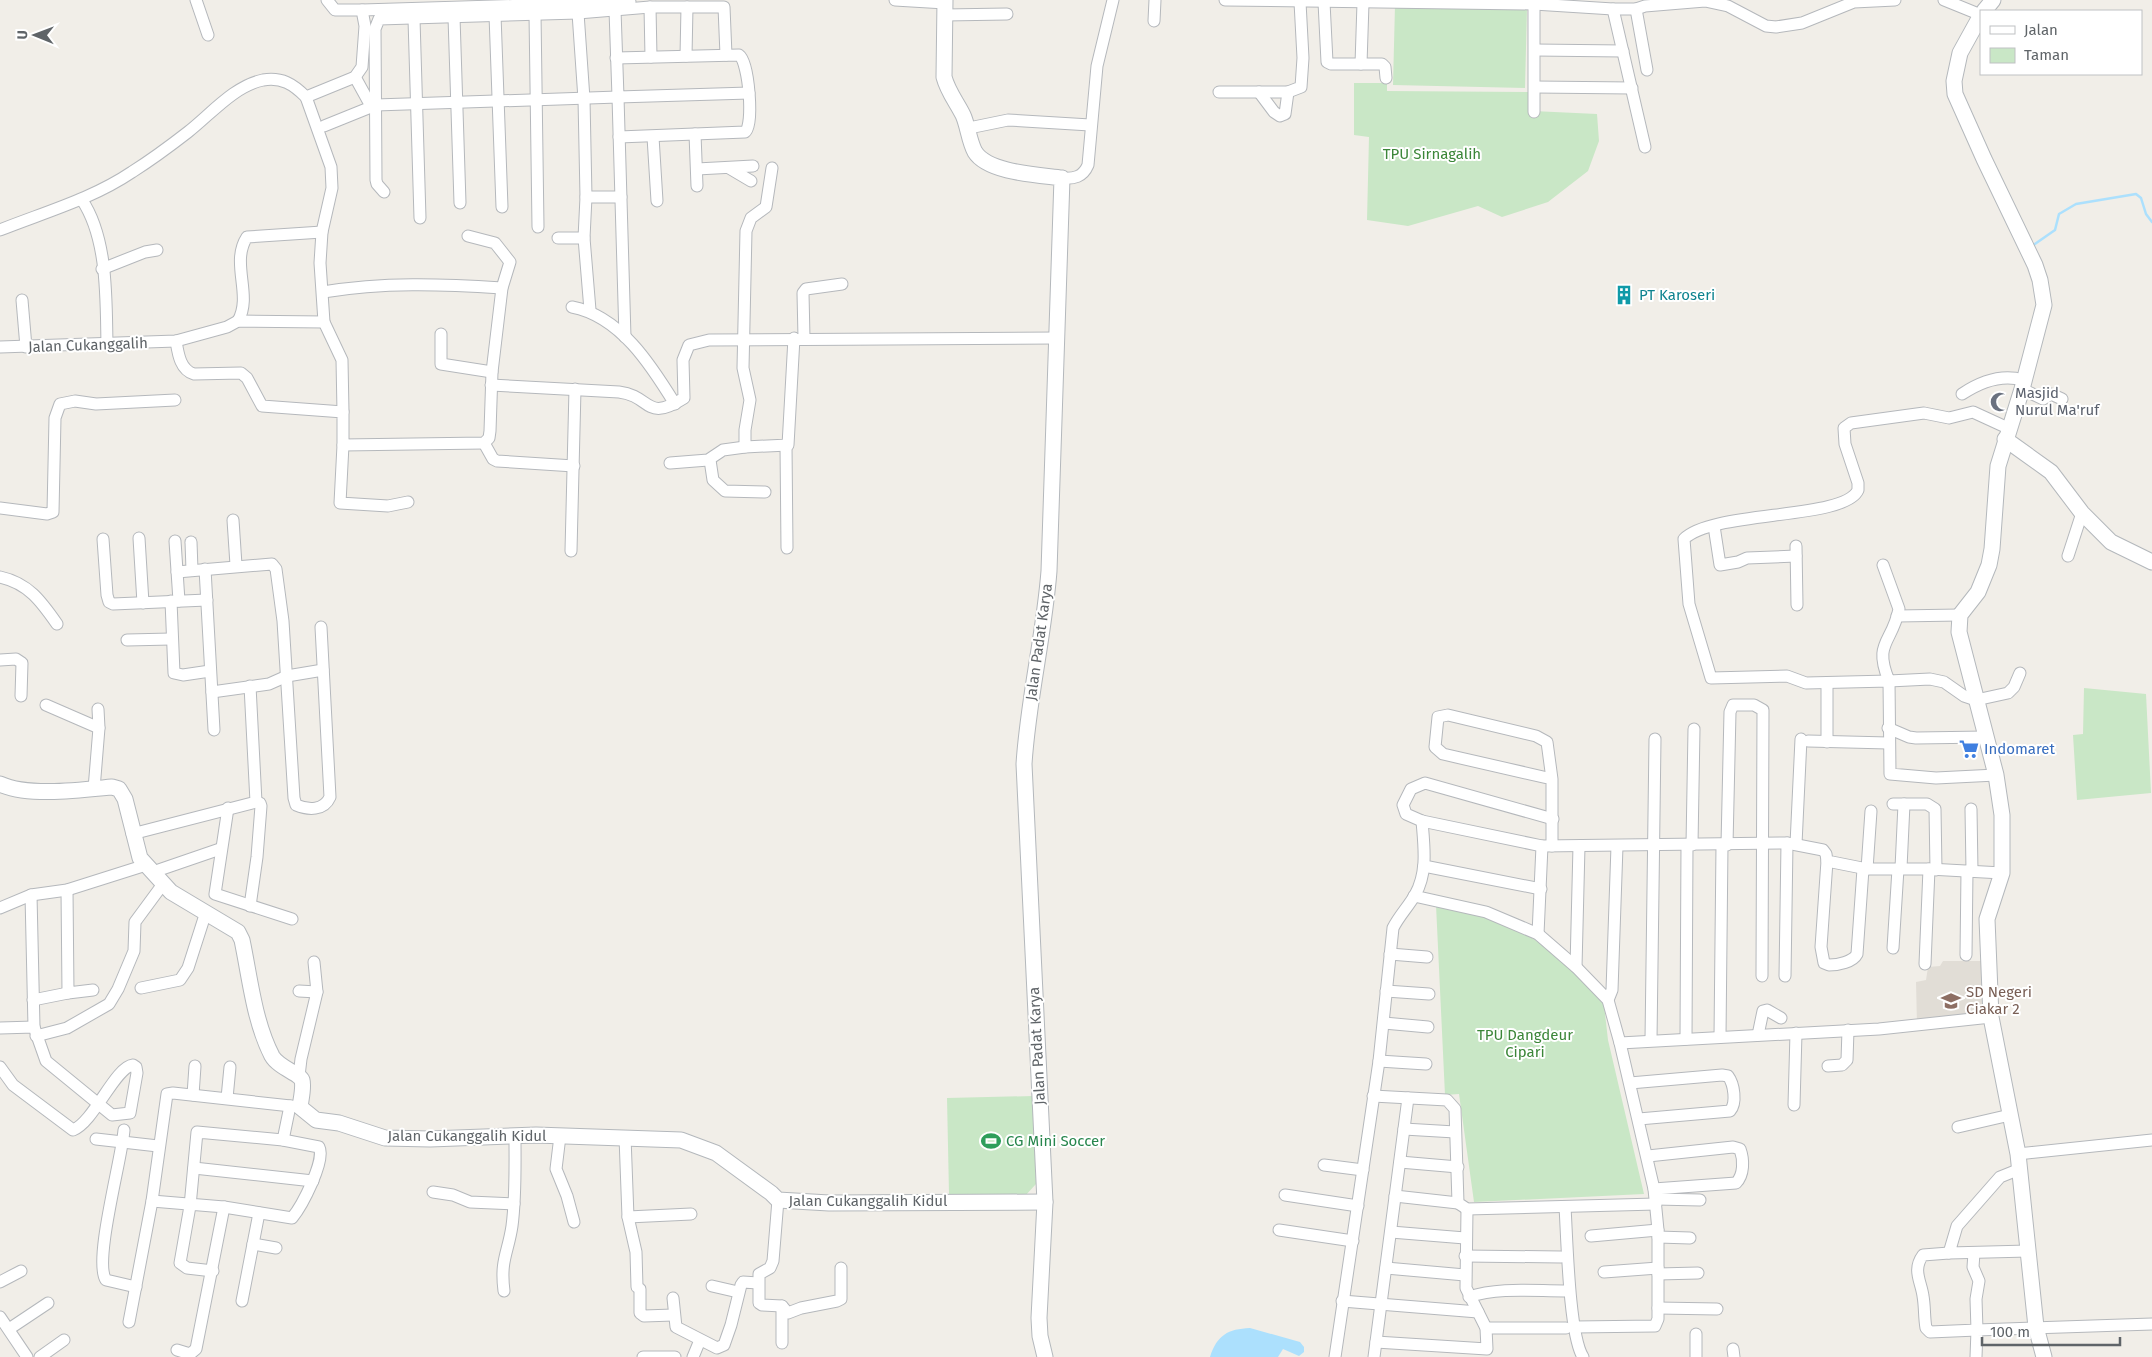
<svg xmlns="http://www.w3.org/2000/svg" width="2152" height="1357" font-family="'Fira Sans',sans-serif">
<style>
.education{fill:#e1ddd6}
.green{fill:#c9e7c6}
.water{fill:#ace0fd}
.lines{fill:none;stroke-linecap:round;stroke-linejoin:round}
.stream{stroke:#ace0fd;stroke-width:2.5}
.street-casing{stroke:#b5b8bc;stroke-width:13}
.secondary-casing{stroke:#b4b8bc;stroke-width:17}
.street{stroke:#fff;stroke-width:11}
.secondary{stroke:#fff;stroke-width:15}
.labels{text-anchor:middle;stroke-width:4;stroke-linejoin:round;paint-order:stroke}
.park-label{font-size:15px;fill:#3b8638;stroke:#fff}
.culture-label{font-size:15px;fill:#0d838f;stroke:#fff;text-anchor:start}
.street-label{font-size:15px;fill:#5f6468;stroke:#fff}
.worship-label{font-size:15px;fill:#5b616d;stroke:#fff;text-anchor:start}
.shop-label{font-size:15px;fill:#366cbe;stroke:#fff;text-anchor:start}
.education-label{font-size:15px;fill:#785e54;stroke:#fff;text-anchor:start}
.leisure-label{font-size:15px;fill:#27864d;stroke:#fff;text-anchor:start}
</style>
<rect width="100%" height="100%" fill="#f1eee8"/>
<path class="education" d="M1943,961H1984L1986,1020L1917,1024L1916,982L1926,980L1928,967L1940,966Z"/>
<g class="green">
<path d="M1395,5L1527,8L1525,88L1393,85Z"/>
<path d="M1354,83H1387V91L1533,92V111L1597,114L1599,141L1588,171L1548,202L1502,217L1478,206L1408,226L1367,220L1369,137L1354,135Z"/>
<path d="M2084,688L2146,694L2151,793L2077,800L2073,735L2083,734Z"/>
<path d="M1436,905L1502,919L1571,963L1603,996L1608,1040L1644,1194L1474,1202L1459,1094L1445,1095Z"/>
<path d="M1033,1096L1036,1184L1025,1196L949,1194L947,1098Z"/>
</g>
<path class="water" d="M1250,1328L1300,1342L1304,1347V1352L1299,1356L1283,1349L1278,1357H1210C1217,1335 1228,1329 1250,1328Z"/>
<g class="lines">
<path class="stream" d="M2032,246L2055,230L2059,214L2076,204L2136,194L2141,198L2146,214L2152,222"/>
<defs>
<g id="street">
<path d="M196,0L208,35"/>
<path d="M895,0L945,3"/>
<path d="M1225,0L1534,4L1613,9H1636L1645,6L1705,1L1728,6L1766,26L1776,27L1802,23L1854,2L1895,0"/>
<path d="M1534,0V112"/>
<path d="M1944,0L1981,15"/>
<path d="M1324,2L1327,62L1331,64H1382L1385,67L1386,78"/>
<path d="M650,7L651,57"/>
<path d="M1613,9L1645,147"/>
<path d="M1636,9L1647,70"/>
<path d="M362,10L630,2"/>
<path d="M615,10L618,97L749,93"/>
<path d="M578,13L584,99L586,197L584,238L590,310"/>
<path d="M535,14L538,227"/>
<path d="M495,15L502,207"/>
<path d="M945,15L1007,14"/>
<path d="M454,17L460,203"/>
<path d="M414,19L420,218"/>
<path d="M1154,21L1155,0"/>
<path d="M1535,50L1623,51"/>
<path d="M686,56L687,7"/>
<path d="M616,58L739,55C749,62 754,126 745,132L619,137"/>
<path d="M1361,64L1363,3"/>
<path d="M355,77L371,106"/>
<path d="M1535,87L1632,88"/>
<path d="M1219,92H1288L1301,87L1303,58L1300,2"/>
<path d="M1259,92L1274,112L1280,116L1285,114L1288,92"/>
<path d="M306,97L331,167L332,188L322,232L320,263L324,322L342,360L343,412"/>
<path d="M324,126L376,105L618,97L625,337"/>
<path d="M969,128L1008,120L1090,125"/>
<path d="M695,134L697,186"/>
<path d="M653,137L657,201"/>
<path d="M729,168L751,181"/>
<path d="M697,169L753,166"/>
<path d="M1062,178C1074,179 1083,177 1088,165L1097,66L1113,0"/>
<path d="M384,192L377,184L376,180L375,29L379,19L578,13L650,7H724L726,55"/>
<path d="M586,197H621"/>
<path d="M82,200C108,239 106,299 107,345"/>
<path d="M0,230C45,212 92,199 132,172C151,160 170,146 188,132C211,114 234,86 263,80C282,77 293,84 306,97L355,77L362,67L365,26L362,10H335L327,0"/>
<path d="M558,238H584"/>
<path d="M102,269L145,252L157,250"/>
<path d="M323,292C384,282 441,284 502,288"/>
<path d="M22,300L26,347"/>
<path d="M572,307C620,316 651,365 675,404"/>
<path d="M238,321C253,295 230,263 247,237L322,232"/>
<path d="M441,334V364L492,372"/>
<path d="M804,338L803,293L806,289L842,284"/>
<path d="M176,341C178,353 180,370 194,374L241,373L247,378L262,406L343,412V445L484,443L489,438L490,431L492,372L502,288L510,262L495,243L468,236"/>
<path d="M0,347L176,341L227,327L238,321L324,322"/>
<path d="M491,385L619,392C652,396 645,423 684,398L683,360L689,345L709,340L1057,338"/>
<path d="M2022,389L2043,399L2051,394L2062,399"/>
<path d="M1962,394C1980,382 2002,374 2023,380"/>
<path d="M484,443L493,459L497,461L574,466"/>
<path d="M343,445L340,503L388,506L408,502"/>
<path d="M786,446L787,548"/>
<path d="M745,447V430L750,400L743,368L746,231L751,218L766,207L772,168"/>
<path d="M710,460L713,480L725,491L765,492"/>
<path d="M670,463L708,460L723,450L745,447L788,445L794,338"/>
<path d="M0,508L47,514L53,512L55,418L60,404L75,401L96,404L175,400"/>
<path d="M233,520L236,565"/>
<path d="M1714,526L1720,565L1738,562L1747,558L1796,556"/>
<path d="M139,538L143,603"/>
<path d="M103,539L107,595L109,602L113,604L207,600"/>
<path d="M175,541L179,601"/>
<path d="M191,542L192,570"/>
<path d="M1796,546L1797,605"/>
<path d="M571,551L575,389"/>
<path d="M2068,556L2082,513"/>
<path d="M1883,565L1899,609C1892,644 1873,642 1889,681L1930,679L1944,682L1964,696L1976,700L2008,693L2014,687L2020,673"/>
<path d="M205,569L214,730"/>
<path d="M177,572L272,564L276,569L283,621L294,798L296,805C308,810 324,811 330,797L321,627"/>
<path d="M0,577C28,583 41,601 57,624"/>
<path d="M171,601L174,673L183,675L210,671"/>
<path d="M1897,616L1960,615"/>
<path d="M127,640L171,639"/>
<path d="M0,660L16,659L22,663L21,696"/>
<path d="M212,692L269,684L287,676L323,670"/>
<path d="M46,705L99,728"/>
<path d="M1888,728L1909,737L1916,738L1986,737"/>
<path d="M1808,741L1888,743"/>
<path d="M1827,742V683"/>
<path d="M1996,775L1936,778L1890,774L1889,681L1806,683L1787,676L1711,678L1689,604L1684,539C1713,510 1845,520 1858,490V483L1845,444L1844,428L1851,423L1924,413L1949,418L1973,412L2010,429"/>
<path d="M94,789L99,728L98,709"/>
<path d="M1893,804H1927L1935,809L1936,870"/>
<path d="M228,808L215,894L292,919"/>
<path d="M1971,809L1972,871"/>
<path d="M1553,819L1425,783L1411,789L1403,805L1406,814L1422,821L1542,846L1787,843L1823,850L1826,854L1827,861L1867,869H1929L2002,873"/>
<path d="M132,834L256,802L250,686"/>
<path d="M1796,844L1801,739"/>
<path d="M1692,845L1694,729"/>
<path d="M1727,845L1730,712L1733,705H1754L1763,710L1762,976"/>
<path d="M1552,846V779L1547,742L1536,736L1448,715L1438,717L1435,747L1443,754L1552,779"/>
<path d="M1827,861L1821,947L1824,963L1829,965C1838,965 1853,962 1857,954L1863,869"/>
<path d="M1424,866L1541,889"/>
<path d="M1901,868L1904,804"/>
<path d="M1867,869L1871,811"/>
<path d="M153,872L220,849"/>
<path d="M67,890L68,993L93,990"/>
<path d="M31,895L34,1027"/>
<path d="M1414,896L1486,912L1538,934L1576,967L1608,1000L1620,1043L1654,1189L1658,1230V1319L1655,1326L1575,1327"/>
<path d="M250,906L257,857L261,806L260,803L256,802"/>
<path d="M0,908L31,895L67,890L146,865"/>
<path d="M1538,934L1542,846"/>
<path d="M1893,948L1898,869"/>
<path d="M1390,954L1427,957"/>
<path d="M1966,955L1967,871"/>
<path d="M1925,964L1929,869"/>
<path d="M1576,967L1579,846"/>
<path d="M1785,976L1787,843"/>
<path d="M141,988L180,980L188,968L206,912"/>
<path d="M299,991L317,992"/>
<path d="M1386,991L1429,994"/>
<path d="M33,1000L68,993"/>
<path d="M1608,1000L1612,990L1617,846"/>
<path d="M1384,1023L1428,1027"/>
<path d="M0,1028L34,1027L46,1061L112,1115L130,1113L137,1073L136,1067L133,1065C115,1067 94,1122 73,1130L13,1085L0,1067"/>
<path d="M1758,1035L1763,1011L1767,1010L1781,1018"/>
<path d="M36,1036L67,1028L109,1004L118,989L134,951L135,922L163,884"/>
<path d="M1720,1037L1722,845"/>
<path d="M1686,1039L1687,845"/>
<path d="M1651,1040L1655,739"/>
<path d="M1620,1043L1879,1029L1991,1017"/>
<path d="M1379,1061L1426,1064"/>
<path d="M1828,1066L1842,1065L1847,1060L1848,1030"/>
<path d="M299,1076L301,1059L317,992L314,962"/>
<path d="M1630,1083L1722,1075L1728,1076C1734,1084 1737,1103 1730,1111L1639,1119"/>
<path d="M193,1095L195,1066"/>
<path d="M1373,1096L1447,1100L1455,1109L1458,1203L1467,1209L1656,1204"/>
<path d="M227,1098L230,1067"/>
<path d="M1794,1105L1796,1033"/>
<path d="M1958,1127L2010,1115"/>
<path d="M1404,1129L1455,1132"/>
<path d="M124,1130C122,1158 93,1262 106,1280L136,1287"/>
<path d="M560,1136L556,1169L567,1196L574,1222"/>
<path d="M625,1137L628,1217L636,1252L637,1287L640,1289V1313L644,1316L673,1315"/>
<path d="M96,1139L158,1146"/>
<path d="M283,1140L290,1106"/>
<path d="M2018,1154L2152,1140"/>
<path d="M1648,1156L1733,1147L1740,1149C1744,1160 1744,1175 1736,1183L1654,1189"/>
<path d="M1400,1162L1458,1167"/>
<path d="M1324,1165L1363,1170"/>
<path d="M194,1168L313,1181"/>
<path d="M2020,1169L2000,1177L1957,1226L1949,1253L2028,1251"/>
<path d="M433,1192L453,1195L470,1202L514,1204"/>
<path d="M1285,1195L1358,1206"/>
<path d="M1395,1196L1458,1203"/>
<path d="M1656,1199L1700,1200"/>
<path d="M778,1200L773,1261L770,1268L759,1274V1303L762,1305L782,1306L788,1313L801,1308L837,1301L841,1299V1268"/>
<path d="M152,1201L224,1207L292,1218C302,1206 326,1160 319,1147L283,1140L197,1132L190,1206L180,1263L187,1268L213,1271"/>
<path d="M1565,1207C1567,1238 1569,1335 1583,1357"/>
<path d="M628,1217L691,1214"/>
<path d="M1279,1230L1353,1241"/>
<path d="M1391,1232L1465,1238"/>
<path d="M1591,1236L1658,1230"/>
<path d="M1658,1237L1690,1238"/>
<path d="M253,1244L276,1248"/>
<path d="M1949,1253L1923,1255C1912,1270 1921,1281 1923,1296C1925,1307 1924,1317 1926,1328L1930,1332L1977,1330L1976,1299L1979,1281L1973,1267L1974,1253"/>
<path d="M1465,1256L1561,1257"/>
<path d="M1386,1268L1465,1275"/>
<path d="M1604,1272L1658,1268"/>
<path d="M1658,1274L1698,1273"/>
<path d="M0,1282L21,1271"/>
<path d="M712,1286L738,1292"/>
<path d="M504,1291C500,1260 508,1253 512,1226C516,1196 515,1166 515,1136"/>
<path d="M1469,1297C1498,1287 1533,1291 1564,1291"/>
<path d="M673,1298L676,1327L717,1348L724,1345L731,1325L741,1285L743,1282L758,1283"/>
<path d="M242,1301L259,1213"/>
<path d="M1342,1301L1478,1312"/>
<path d="M1658,1308L1717,1309"/>
<path d="M0,1317L27,1357"/>
<path d="M129,1322L152,1201L167,1094L173,1093L300,1107"/>
<path d="M1486,1328H1566"/>
<path d="M9,1329L48,1303"/>
<path d="M1376,1342L1487,1349L1486,1328L1466,1288L1467,1209"/>
<path d="M782,1343V1306"/>
<path d="M1733,1349L1734,1357"/>
<path d="M177,1350L190,1354L196,1349L224,1207"/>
<path d="M40,1357L64,1340"/>
<path d="M643,1357H675"/>
<path d="M693,1357L700,1340"/>
<path d="M1335,1357L1379,1061L1393,928C1399,916 1408,907 1415,895C1428,872 1424,846 1422,821"/>
<path d="M1374,1357L1408,1098"/>
<path d="M1696,1357V1334"/>
<path d="M1976,1357L1977,1330L2152,1324"/>
</g>
<g id="secondary">
<path d="M945,0L944,77C948,92 956,101 963,115C968,126 969,141 975,152C988,173 1040,175 1062,178L1049,571C1044,636 1028,700 1024,764L1045,1202L1039,1318L1040,1336L1045,1357"/>
<path d="M1984,11L1993,0"/>
<path d="M1981,15L1960,53L1954,81L1955,94L1984,159L2035,265L2040,280L2044,305L2022,389L1998,466L1992,549L1989,565L1978,592L1960,615L1959,632L1996,775L2002,815V873L1987,919L1991,1017L2018,1154L2036,1327L2044,1357"/>
<path d="M2005,439L2051,472L2082,513L2111,542L2152,562"/>
<path d="M0,784C28,797 81,790 112,787L119,789L125,799L140,858L171,892L238,932L242,940C250,978 254,1021 272,1056C278,1067 300,1074 302,1080C304,1087 301,1099 300,1107L316,1120L339,1123L385,1138L430,1139L536,1135L681,1140L716,1153L771,1193L778,1200L829,1203L1045,1202"/>
</g>
</defs>
<use href="#street" class="street-casing"/>
<use href="#secondary" class="secondary-casing"/>
<use href="#street" class="street"/>
<use href="#secondary" class="secondary"/>
</g>
<defs>
<symbol id="building-bare" viewBox="-9 -9 18 18"><path d="M-4-6H4V6H1V3H-1V6H-4ZM-2.5-4.3h1.7v1.8h-1.7ZM.8-4.3h1.7v1.8H.8ZM-2.5-1h1.7V.8h-1.7ZM.8-1h1.7V.8H.8Z" fill="#0f9aa8" stroke="#fff" stroke-width="2.5" paint-order="stroke"/></symbol>
<symbol id="mosque-bare" viewBox="-9 -9 18 18"><path d="M3.5-4.9A6 6 0 1 0 3.5 4.9A5 5 0 1 1 3.5-4.9Z" fill="#6b7280" stroke="#fff" stroke-width="2.5" paint-order="stroke"/></symbol>
<symbol id="supermarket-bare" viewBox="-9 -9 18 18"><path d="M-6-5.5h2.5l.6 2H6L4.5 2H-2.5L-4.4-4H-6ZM-1.5 3.2a1.3 1.3 0 1 0 .1 0ZM3 3.2a1.3 1.3 0 1 0 .1 0Z" fill="#3f7fe0" stroke="#fff" stroke-width="2.5" paint-order="stroke"/></symbol>
<symbol id="school-bare" viewBox="-9 -9 18 18"><path d="M0-5L7-2L0 1L-7-2ZM-4 1L0 2.5L4 1V4Q0 6-4 4Z" fill="#8d6e63" stroke="#fff" stroke-width="2.5" paint-order="stroke"/></symbol>
<symbol id="stadium-bare" viewBox="-9 -9 18 18"><path d="M0-5a6.5 5 0 1 0 0 10a6.5 5 0 1 0 0-10ZM-3.5-1.8h7v3.6h-7Z" fill="#2e9e5b" stroke="#fff" stroke-width="2.5" paint-order="stroke"/></symbol>
</defs>
<g fill-rule="evenodd">
<use href="#building-bare" x="1610" y="281" width="28" height="28"/>
<use href="#mosque-bare" x="1986" y="388" width="28" height="28"/>
<use href="#supermarket-bare" x="1955" y="735" width="28" height="28"/>
<use href="#school-bare" x="1937" y="987" width="28" height="28"/>
<use href="#stadium-bare" x="977" y="1127" width="28" height="28"/>
</g>
<g class="labels">
<g class="park-label">
<text x="1432" y="159">TPU Sirnagalih</text>
<text x="1525" y="1040">TPU Dangdeur<tspan x="1525" dy="17">Cipari</tspan></text>
</g>
<g class="culture-label">
<text x="1639" y="300">PT Karoseri</text>
</g>
<g class="street-label">
<text transform="translate(88 345) rotate(-2)" y="5">Jalan Cukanggalih</text>
<text transform="translate(1039 642) rotate(-82)" y="5">Jalan Padat Karya</text>
<text transform="translate(1037 1046) rotate(-93)" y="5">Jalan Padat Karya</text>
<text x="467" y="1141">Jalan Cukanggalih Kidul</text>
<text x="868" y="1206">Jalan Cukanggalih Kidul</text>
</g>
<g class="worship-label">
<text x="2015" y="398">Masjid<tspan x="2015" dy="17">Nurul Ma'ruf</tspan></text>
</g>
<g class="shop-label">
<text x="1984" y="754">Indomaret</text>
</g>
<g class="education-label">
<text x="1966" y="997">SD Negeri<tspan x="1966" dy="17">Ciakar 2</tspan></text>
</g>
<g class="leisure-label">
<text x="1006" y="1146">CG Mini Soccer</text>
</g>
</g>
<rect x="1980" y="10" width="162" height="65" fill="#ffffff" stroke="#bfc1c3"/>
<rect x="1990" y="26" width="25" height="8" fill="#ffffff" stroke="#bfc1c3"/>
<text x="2024" y="35" font-size="15" fill="#5f6468">Jalan</text>
<rect x="1990" y="48" width="25" height="15" fill="#c9e7c6" stroke="#bfc1c3"/>
<text x="2024" y="60" font-size="15" fill="#5f6468">Taman</text>
<g transform="translate(35 35) rotate(271)" stroke="#ffffff" stroke-width="4" paint-order="stroke">
<path d="M0-4L9 19L0 12L-9 19Z" fill="#5f6468"/>
<text y="-8" font-size="14" font-weight="bold" text-anchor="middle" fill="#5f6468">U</text>
</g>
<path d="M1982 1337v8h138v-8" fill="none" stroke="#5f6468" stroke-width="2.5"/>
<text x="1990" y="1337" font-size="15" fill="#5f6468" stroke="#ffffff" stroke-width="4" paint-order="stroke">100 m</text>
</svg>
